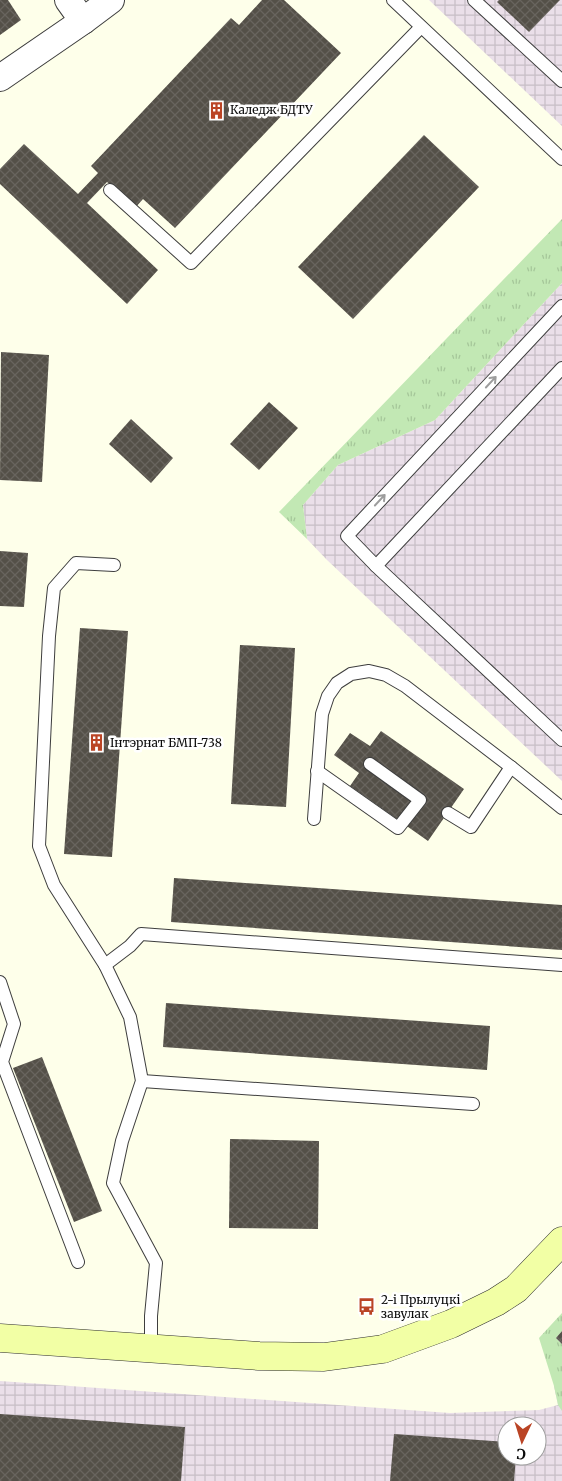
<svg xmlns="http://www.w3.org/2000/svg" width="562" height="1481" font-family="Merriweather,serif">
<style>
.industrial{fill:url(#industrial-grid);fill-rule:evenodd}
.grass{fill:url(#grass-tufts)}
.building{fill:url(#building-cross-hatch)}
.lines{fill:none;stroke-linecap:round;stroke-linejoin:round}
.lane-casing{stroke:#3e3e3e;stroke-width:14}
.street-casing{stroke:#3e3e3e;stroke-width:28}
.secondary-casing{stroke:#2d2d2d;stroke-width:29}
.lane{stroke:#fff;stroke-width:12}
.street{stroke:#fff;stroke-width:26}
.secondary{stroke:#f2ffa5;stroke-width:28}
.oneway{stroke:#9d9d9d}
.labels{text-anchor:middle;stroke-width:5;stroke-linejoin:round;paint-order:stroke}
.poi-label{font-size:12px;fill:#0b0b0b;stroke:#fff;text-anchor:start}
</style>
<defs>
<pattern id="industrial-grid" width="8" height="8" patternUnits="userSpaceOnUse" patternTransform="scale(1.25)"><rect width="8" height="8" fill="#eadfe9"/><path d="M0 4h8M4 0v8" fill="none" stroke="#c7bec6"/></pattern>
<pattern id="grass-tufts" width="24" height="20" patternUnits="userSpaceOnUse" patternTransform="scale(1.25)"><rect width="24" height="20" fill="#c2e8b4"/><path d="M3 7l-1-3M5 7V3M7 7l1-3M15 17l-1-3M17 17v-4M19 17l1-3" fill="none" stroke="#a5c699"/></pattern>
<pattern id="building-cross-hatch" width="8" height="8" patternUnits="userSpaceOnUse" patternTransform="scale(1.25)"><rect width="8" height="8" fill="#545048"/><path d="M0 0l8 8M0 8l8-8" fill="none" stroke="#68645e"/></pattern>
</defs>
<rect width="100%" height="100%" fill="#feffea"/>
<g class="industrial">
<path d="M429,0H562V126Z"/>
<path d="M562,283V781L327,560L307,539L303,505L338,465L435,420Z"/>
<path d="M562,1331V1481H0V1381L450,1413L539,1410L558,1405L554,1386L556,1338ZM507,1426H537V1456H507Z"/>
</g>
<g class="grass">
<path d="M562,219V283L435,420L338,465L303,505L307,539L279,512Z"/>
<path d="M562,1313V1331L556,1338L562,1344V1411L558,1405L554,1386L539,1338Z"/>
</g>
<g class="building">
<path d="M0,0H8L21,20L0,35Z"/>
<path d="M262,0H284L341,53L175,228L143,199L135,208L107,182L87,203L158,270L127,304L0,184V169L24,144L78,194L98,173L91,166L231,18L239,25Z"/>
<path d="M499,0H560L529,32L497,2Z"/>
<path d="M424,135L479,187L353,319L298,267Z"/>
<path d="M1,352L49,355L42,482L0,480Z"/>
<path d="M269,402L298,428L259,470L230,444Z"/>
<path d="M131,419L173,458L151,483L109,444Z"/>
<path d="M0,551L28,553L24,607L0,606Z"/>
<path d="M80,628L128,631L112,857L64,854Z"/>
<path d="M240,645L295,648L286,807L231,804Z"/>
<path d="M381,731L464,789L428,841L350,786L359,773L334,755L350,733L370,746Z"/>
<path d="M174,878L562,905V950L171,922Z"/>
<path d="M166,1003L490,1026L487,1070L163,1047Z"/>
<path d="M42,1057L102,1211L74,1222L13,1068Z"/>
<path d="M230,1139L319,1141L318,1229L229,1228Z"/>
<path d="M562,1331V1344L556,1338Z"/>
<path d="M0,1414L185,1427L181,1481H0Z"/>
<path d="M394,1434L507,1442V1456H516L514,1481H390Z"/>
</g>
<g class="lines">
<defs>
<g id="lane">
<path d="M393,0L562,159"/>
<path d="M474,0L562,81"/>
<path d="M110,190L191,263L421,27"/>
<path d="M562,306L347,536L376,566L562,740"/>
<path d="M114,565L76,563L54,588L49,636L39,846L54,885L105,965L130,1017L142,1081L122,1141L113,1183L156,1263L151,1316V1349"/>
<path d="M376,566L562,368"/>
<path d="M317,771L398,828L420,800L370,764"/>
<path d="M448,813L471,827L511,767"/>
<path d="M314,819L322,714L328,696L337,683L351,674L369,671L386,675L405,686L511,767L562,808"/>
<path d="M105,965L130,946L141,934L562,965"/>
<path d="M0,982L14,1024L2,1062L78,1262"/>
<path d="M142,1081L473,1104"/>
</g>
<g id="street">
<path d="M68,0L83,21"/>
<path d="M0,78L83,21L111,0"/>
</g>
<path id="secondary" d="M0,1338L259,1356L324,1357L383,1349L451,1324L496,1302L516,1289L562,1241"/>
</defs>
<use href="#lane" class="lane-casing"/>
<use href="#street" class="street-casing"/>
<use href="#secondary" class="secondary-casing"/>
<use href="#lane" class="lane"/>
<use href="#street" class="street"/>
<use href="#secondary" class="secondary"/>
</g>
<defs><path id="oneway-shaft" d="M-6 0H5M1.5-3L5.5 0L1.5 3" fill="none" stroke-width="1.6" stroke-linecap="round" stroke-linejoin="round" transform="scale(1.25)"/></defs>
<g class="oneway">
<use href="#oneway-shaft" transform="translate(491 382) rotate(-47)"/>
<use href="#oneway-shaft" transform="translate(380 500) rotate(-47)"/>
</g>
<defs>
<symbol id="building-bare" viewBox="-9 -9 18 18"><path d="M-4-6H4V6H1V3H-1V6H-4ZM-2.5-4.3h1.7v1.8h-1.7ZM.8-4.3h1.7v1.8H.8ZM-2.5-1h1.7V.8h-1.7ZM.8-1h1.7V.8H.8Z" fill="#ba4425" stroke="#fff" stroke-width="2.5" paint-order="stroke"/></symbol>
<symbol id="bus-bare" viewBox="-9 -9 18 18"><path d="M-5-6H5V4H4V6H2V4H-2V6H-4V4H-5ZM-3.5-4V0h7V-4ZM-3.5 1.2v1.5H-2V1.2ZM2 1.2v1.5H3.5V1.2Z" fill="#ba4425" stroke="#fff" stroke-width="2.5" paint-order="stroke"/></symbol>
</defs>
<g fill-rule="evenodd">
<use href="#building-bare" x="204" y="98" width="25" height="25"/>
<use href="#building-bare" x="84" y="730" width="25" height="25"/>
<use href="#bus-bare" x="354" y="1294" width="25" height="25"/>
</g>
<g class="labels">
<g class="poi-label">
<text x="230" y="114">Каледж БДТУ</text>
<text x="110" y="747">Інтэрнат БМП-738</text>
<text x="381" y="1304">2-і Прылуцкі<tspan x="381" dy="14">завулак</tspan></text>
</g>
</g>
<g transform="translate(522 1441) rotate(184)"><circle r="24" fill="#ffffff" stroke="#9d9d9d"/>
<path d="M0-4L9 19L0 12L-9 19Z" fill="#ba4425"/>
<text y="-8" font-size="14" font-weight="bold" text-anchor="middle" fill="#0b0b0b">С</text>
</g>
</svg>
